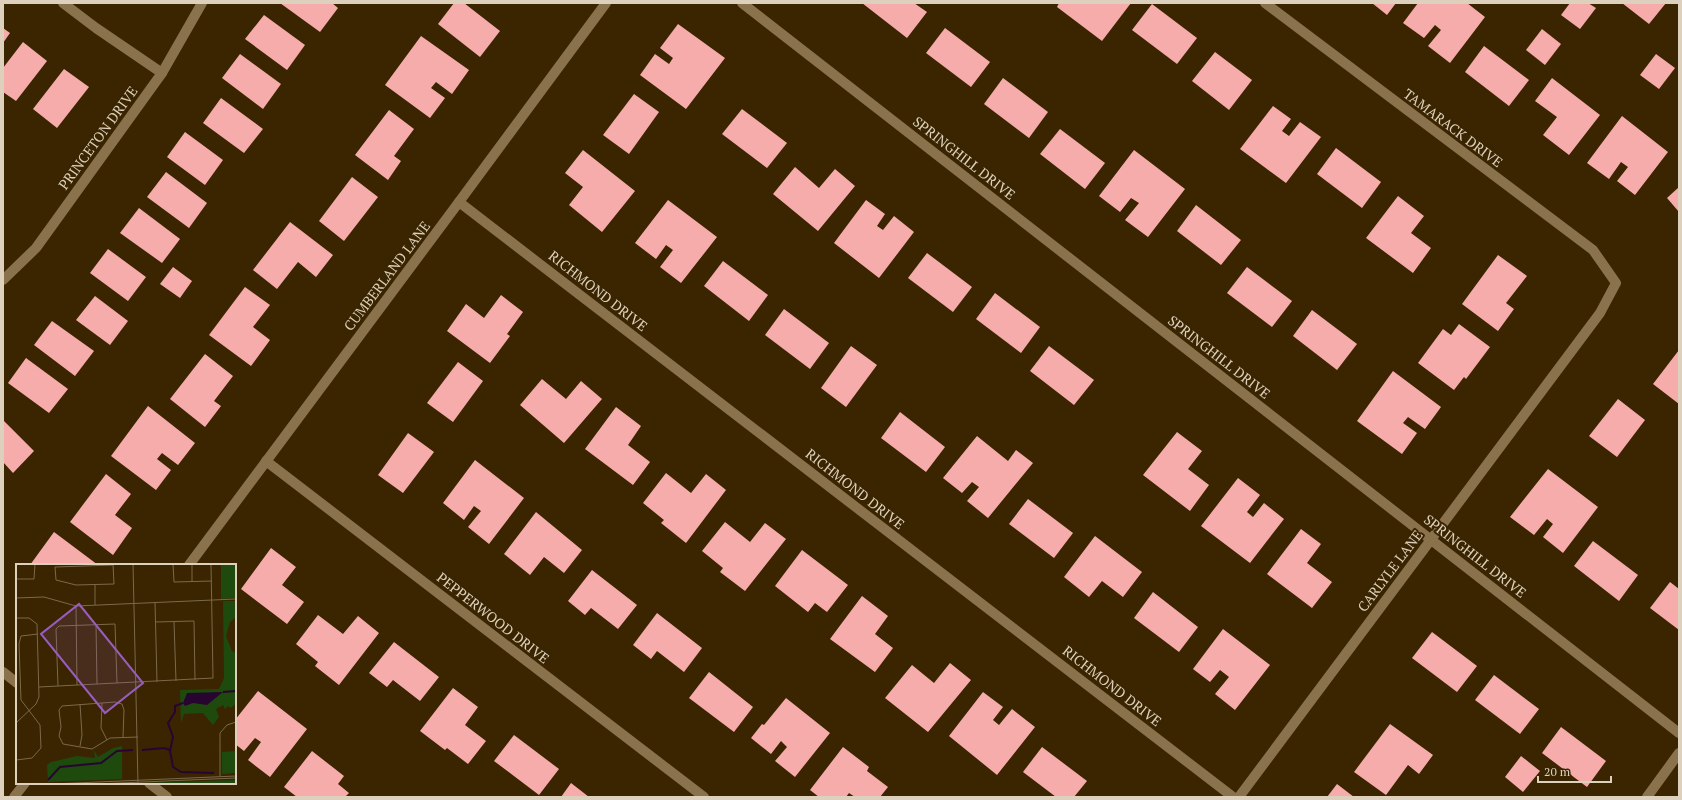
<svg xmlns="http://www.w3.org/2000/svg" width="1682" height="800" font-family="'PT Serif',serif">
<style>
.building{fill:#f7acac}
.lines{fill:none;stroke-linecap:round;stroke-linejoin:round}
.street{stroke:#8a724c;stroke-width:10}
.secondary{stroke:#8a724c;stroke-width:10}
.labels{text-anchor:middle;stroke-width:4;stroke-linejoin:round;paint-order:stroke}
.street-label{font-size:14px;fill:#ddd0bc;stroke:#3a2500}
.inset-river{fill:none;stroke:#280531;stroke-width:2}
.inset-road{fill:none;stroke:#7b694b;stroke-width:1}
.view{fill:#985dbe;fill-opacity:0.15;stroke:#985dbe;stroke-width:2}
.inset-edge{fill:none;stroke:#ddd0bc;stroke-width:2}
</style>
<rect width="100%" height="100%" fill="#3a2500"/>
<g class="building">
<path d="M280,3H332L338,8L320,32Z"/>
<path d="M454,3H464L500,31L480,57L438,24Z"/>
<path d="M862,3H914L927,12L907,38Z"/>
<path d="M1059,3H1131L1102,41L1057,7Z"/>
<path d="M1372,3H1396L1387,15Z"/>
<path d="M1418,3H1467L1485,17L1450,63L1428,46L1441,30L1435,25L1424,38L1403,23Z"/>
<path d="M1570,3H1588L1596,8L1580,29L1561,15Z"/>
<path d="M1622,3H1666L1649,24Z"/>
<path d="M1152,4L1197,38L1177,64L1132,30Z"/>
<path d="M264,15L305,45L287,70L245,39Z"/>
<path d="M678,24L725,58L686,109L640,75L655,54L669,64L673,58L660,48Z"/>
<path d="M3,28L10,33L3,43Z"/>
<path d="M945,28L990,62L971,87L926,53Z"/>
<path d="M1542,29L1561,44L1545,65L1526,50Z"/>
<path d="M421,36L469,70L452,94L436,82L431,88L445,98L430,118L385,85Z"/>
<path d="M23,42L47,61L16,101L3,92V68Z"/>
<path d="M1484,46L1529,80L1509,106L1465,72Z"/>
<path d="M1215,52L1252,80L1229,110L1192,81Z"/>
<path d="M240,54L281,84L263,109L222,78Z"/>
<path d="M1656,54L1675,68L1659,89L1640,75Z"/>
<path d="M64,69L89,87L57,128L33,109Z"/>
<path d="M1003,78L1048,112L1029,138L984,104Z"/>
<path d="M1552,78L1600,115L1569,155L1543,135L1557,117L1535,101Z"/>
<path d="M634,94L659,112L629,154L603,135Z"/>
<path d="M221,98L263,129L244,153L203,123Z"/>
<path d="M1273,106L1291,119L1282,131L1289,136L1300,122L1321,137L1286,183L1240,149Z"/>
<path d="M742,109L787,143L767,168L722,134Z"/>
<path d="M389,110L414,129L394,156L401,161L388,180L355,155Z"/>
<path d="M1622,116L1668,152L1635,195L1617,181L1628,167L1621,162L1609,179L1587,163Z"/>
<path d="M1060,129L1105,163L1085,189L1040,154Z"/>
<path d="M185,132L223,160L205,185L167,157Z"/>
<path d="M1336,148L1381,182L1362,208L1317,174Z"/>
<path d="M583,150L635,191L602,232L569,205L583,187L565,173Z"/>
<path d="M1134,150L1185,189L1148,237L1125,220L1139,203L1131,198L1120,212L1099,196Z"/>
<path d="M795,167L819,188L835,169L855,186L818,231L773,194Z"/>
<path d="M166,172L207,203L189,228L147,197Z"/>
<path d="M352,177L378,197L344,241L319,221Z"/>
<path d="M1679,187V212L1667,198Z"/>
<path d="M1398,196L1424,216L1411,233L1431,248L1413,273L1366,238Z"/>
<path d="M668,200L717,237L681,283L660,267L673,250L666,245L656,259L635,243Z"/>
<path d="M866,200L885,214L877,226L883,230L894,216L914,232L879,278L834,243Z"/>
<path d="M1196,205L1241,240L1221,265L1177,231Z"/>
<path d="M139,208L180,239L162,263L120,233Z"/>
<path d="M290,222L333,255L316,277L298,262L277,289L253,270Z"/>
<path d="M108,249L146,277L128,301L90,273Z"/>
<path d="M927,253L972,287L953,312L908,278Z"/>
<path d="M1498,255L1527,276L1506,303L1514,309L1498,331L1462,304Z"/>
<path d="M723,261L768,295L749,321L704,286Z"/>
<path d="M173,267L192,281L180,298L160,284Z"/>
<path d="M1247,267L1292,301L1272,327L1227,293Z"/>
<path d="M245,287L270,305L253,327L270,340L251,366L209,335Z"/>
<path d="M995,293L1040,327L1021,353L976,319Z"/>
<path d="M501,295L523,312L507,334L510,336L490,363L447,331L466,304L484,318Z"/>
<path d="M95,296L128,321L110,345L76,320Z"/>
<path d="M784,309L829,343L810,369L765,335Z"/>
<path d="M1312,310L1357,344L1337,370L1293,336Z"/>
<path d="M52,321L94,351L75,376L34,345Z"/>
<path d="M1459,324L1490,347L1466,379L1464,377L1454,390L1418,363L1443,329L1451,335Z"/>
<path d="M851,346L877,365L846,407L821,388Z"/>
<path d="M1049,346L1094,380L1074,405L1030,371Z"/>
<path d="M1679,350V404L1653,384Z"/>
<path d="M205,354L233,376L214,401L221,406L205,427L170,399Z"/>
<path d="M26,358L68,389L49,413L8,383Z"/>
<path d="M458,362L483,381L453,422L427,403Z"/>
<path d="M1393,371L1441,407L1425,429L1408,417L1403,423L1417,433L1402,454L1357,421Z"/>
<path d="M542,379L566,399L581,381L602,399L564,443L520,405Z"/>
<path d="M1618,399L1645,420L1617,457L1589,436Z"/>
<path d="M148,406L195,443L178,465L162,453L157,459L171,470L156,490L111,456Z"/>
<path d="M616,407L641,426L628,445L650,462L633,485L585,449Z"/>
<path d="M900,412L945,447L926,472L881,438Z"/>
<path d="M3,420L34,451L13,473L3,462Z"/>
<path d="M1177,432L1202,451L1188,469L1209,485L1190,511L1143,475Z"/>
<path d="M408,433L434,452L403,493L378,475Z"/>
<path d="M977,436L1008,461L1016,450L1033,463L988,518L967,501L979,487L972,482L962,493L943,478Z"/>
<path d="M475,460L524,498L489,544L468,527L481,511L474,506L464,520L443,503Z"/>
<path d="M1548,469L1598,507L1563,553L1543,537L1553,524L1547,519L1534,535L1510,517Z"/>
<path d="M666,473L691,493L706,474L726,490L686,543L661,523L664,520L643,503Z"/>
<path d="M106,474L131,494L115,515L132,528L113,555L70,522Z"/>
<path d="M1238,478L1260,495L1247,512L1253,517L1264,503L1284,519L1250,563L1201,526Z"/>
<path d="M1028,499L1073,533L1054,558L1009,524Z"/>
<path d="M536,512L582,550L564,573L544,557L530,575L504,554Z"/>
<path d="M725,522L750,542L765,523L786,539L745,591L720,572L723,568L702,551Z"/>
<path d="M1301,529L1321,544L1307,563L1332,582L1312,608L1267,574Z"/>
<path d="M54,532L98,565H30Z"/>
<path d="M1095,536L1142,572L1123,597L1102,581L1089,597L1064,577Z"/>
<path d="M1593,541L1638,575L1619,601L1574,566Z"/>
<path d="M271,548L296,567L282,585L304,602L287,624L241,589Z"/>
<path d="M802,550L848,585L827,612L815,603L808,612L775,586Z"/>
<path d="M592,570L637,605L618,629L591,608L585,615L568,601Z"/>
<path d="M1670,582L1679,589V630L1650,608Z"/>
<path d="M1153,592L1198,627L1179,652L1134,618Z"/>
<path d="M862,596L888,616L875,634L893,648L875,672L830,639Z"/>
<path d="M657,613L702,648L684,672L657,651L651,659L633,645Z"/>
<path d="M318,615L343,634L358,616L379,633L339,685L315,666L318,662L296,644Z"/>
<path d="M1223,629L1270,665L1235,710L1215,694L1229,677L1220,670L1210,682L1193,669Z"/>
<path d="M1432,632L1477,666L1457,692L1412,658Z"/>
<path d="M394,642L439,677L420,701L393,680L387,687L369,673Z"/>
<path d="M950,663L971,680L928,732L885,698L912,665L934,683Z"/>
<path d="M709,672L753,707L734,732L689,698Z"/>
<path d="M1494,675L1539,709L1520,734L1475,700Z"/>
<path d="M453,688L478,707L465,725L486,741L468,764L447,748L445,750L420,731Z"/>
<path d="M258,691L307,729L270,777L248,760L261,742L255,738L244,751L235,744V720Z"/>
<path d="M983,692L1003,707L993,720L999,725L1012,709L1035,727L997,775L949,736Z"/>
<path d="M786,698L830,733L795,777L775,761L787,747L781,741L771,754L751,738L762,724L764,725Z"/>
<path d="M1390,724L1433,755L1419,774L1408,765L1386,795L1354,772Z"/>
<path d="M1561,727L1606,761L1587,787L1542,753Z"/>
<path d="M514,735L559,769L539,795L494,761Z"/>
<path d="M843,747L869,767L867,771L888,787L880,797H855L849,793L846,797H819L810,790Z"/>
<path d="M1042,747L1087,781L1074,797H1056L1023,772Z"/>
<path d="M312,751L344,776L338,784L349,793L345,797H297L284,787Z"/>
<path d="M1521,756L1540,771L1523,792L1505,777Z"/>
<path d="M571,783L589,797H561Z"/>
<path d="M1337,784L1354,797H1327Z"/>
</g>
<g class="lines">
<g class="street">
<path d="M63,3L96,28L162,73"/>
<path d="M742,3L1679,733"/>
<path d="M459,202L1233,797"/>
<path d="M3,280L36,248L162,73L202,3"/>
<path d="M266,461L704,797"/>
<path d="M189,565L459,202L606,3"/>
<path d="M14,797L25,783"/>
<path d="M1239,797L1600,313L1616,283L1593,250L1265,3"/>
<path d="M1647,797L1679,753"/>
</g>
<g class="secondary">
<path d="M3,672L17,683"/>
<path d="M149,783L167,797"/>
</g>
</g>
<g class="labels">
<g class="street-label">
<text transform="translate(1453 128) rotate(37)" y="5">TAMARACK DRIVE</text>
<text transform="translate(98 138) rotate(-54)" y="5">PRINCETON DRIVE</text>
<text transform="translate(964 158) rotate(38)" y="5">SPRINGHILL DRIVE</text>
<text transform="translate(387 276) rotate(-53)" y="5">CUMBERLAND LANE</text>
<text transform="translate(598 291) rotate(38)" y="5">RICHMOND DRIVE</text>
<text transform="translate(1219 357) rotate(38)" y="5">SPRINGHILL DRIVE</text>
<text transform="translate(855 489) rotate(38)" y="5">RICHMOND DRIVE</text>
<text transform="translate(1475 556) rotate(38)" y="5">SPRINGHILL DRIVE</text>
<text transform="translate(1390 571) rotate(-53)" y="5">CARLYLE LANE</text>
<text transform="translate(493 618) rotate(38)" y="5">PEPPERWOOD DRIVE</text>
<text transform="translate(1112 686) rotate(38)" y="5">RICHMOND DRIVE</text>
</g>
</g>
<g transform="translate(16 564)">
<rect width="220" height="220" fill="#3a2500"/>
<path d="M205,0H220V34L205,35ZM207,37H220V53L214,58L210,72L216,87L220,89V140L215,144L212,142L209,145L207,141L200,145L203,153L197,161L187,149L168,150L165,159L164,126L203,125L208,114ZM106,182V215L32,218L31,201L35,198L61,192L79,194L78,186L82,193L97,184ZM220,187V209L206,210V188ZM219,216V220H125L126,219Z" fill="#1e4a0e"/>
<path d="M207,128L191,141L177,139L169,142L167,139L171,129Z" fill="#280531"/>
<path class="inset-river" d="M207,128L220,127M167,139L159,142V148L152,159L157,173L154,187L157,203L165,208L198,209M126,186L148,184L154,186M32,216L44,203L85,199L101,187L117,186"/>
<path class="inset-road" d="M97,0L98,20L60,21L40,16L39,3L97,1M117,0L122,220M157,0L158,18L196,17M176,0V18M0,15H18L19,0M79,21V41M0,34L28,33L60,42L220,35M139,38L141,118M60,42L61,121M0,54H13L21,60L23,133L20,140L0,159M139,58L178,57L179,116M158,58L160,117M80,61L81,120M42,122L40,65L43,62L99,60L101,119M23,123L197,114L195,0M86,139L85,164L91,176M64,140L66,171L64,182M106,140L108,146L107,173M47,180L43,172L45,163L43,146L46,142L99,138L106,140M47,180L76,185L94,174L122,173M0,196L16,194L25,184L24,161L5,136L3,80L5,72L22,70M204,212V169L211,161L220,158M36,220L220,212M80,220L220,214"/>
<path class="view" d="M63,40L127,119L89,149L25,70Z"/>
<rect width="220" height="220" class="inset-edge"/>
</g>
<rect width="1682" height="800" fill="none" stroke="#ddd0bc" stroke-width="8"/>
<path d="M1538 776v6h73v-6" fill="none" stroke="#ddd0bc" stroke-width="2"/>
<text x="1544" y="776" font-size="12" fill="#ddd0bc" stroke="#3a2500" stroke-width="3" paint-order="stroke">20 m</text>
</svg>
